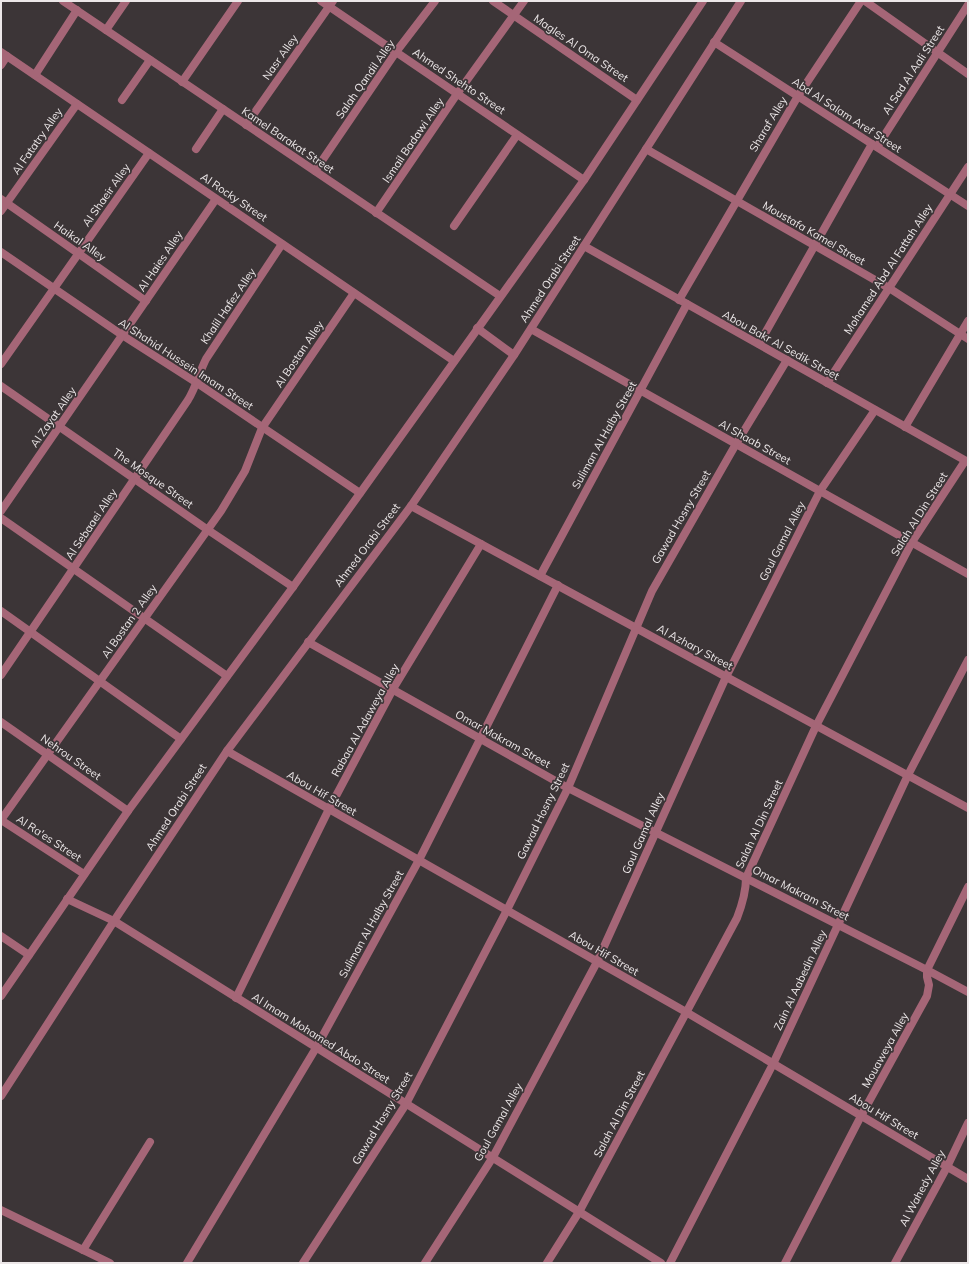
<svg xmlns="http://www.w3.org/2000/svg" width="969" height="1264" font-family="Mulish,sans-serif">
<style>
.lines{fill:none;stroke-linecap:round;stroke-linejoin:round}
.minor{stroke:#a56677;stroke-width:8}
.tertiary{stroke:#a56677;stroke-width:8}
.labels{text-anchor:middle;stroke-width:3.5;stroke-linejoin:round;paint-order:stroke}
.street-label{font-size:11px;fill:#ece7e8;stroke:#3c3537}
</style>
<rect width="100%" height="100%" fill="#3c3537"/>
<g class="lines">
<g class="minor">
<path d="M63,1L500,296"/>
<path d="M321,1L584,180"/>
<path d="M493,1L637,100"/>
<path d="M865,1L968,74"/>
<path d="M106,30L126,1"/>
<path d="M714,42L968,206"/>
<path d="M1,52L454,361"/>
<path d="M1,65L7,56"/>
<path d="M35,75L77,10"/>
<path d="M182,82L238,1"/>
<path d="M122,100L150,60"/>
<path d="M246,125L333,1"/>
<path d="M877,147L968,5"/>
<path d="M196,149L223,109"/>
<path d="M646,149L889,288L968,339"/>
<path d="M315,171L396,52L435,1"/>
<path d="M1,199L146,301"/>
<path d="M1,211L77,104"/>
<path d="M376,213L457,94L524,1"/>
<path d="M454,226L517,135"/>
<path d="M584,246L968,462"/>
<path d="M1,252L122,335L197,383L360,493"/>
<path d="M679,300L798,96L861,1"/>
<path d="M477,328L514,355"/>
<path d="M531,329L968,574"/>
<path d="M759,344L872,144"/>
<path d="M1,364L149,153"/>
<path d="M827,383L968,167"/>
<path d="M1,386L208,530L293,587"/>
<path d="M905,427L968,321"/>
<path d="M411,506L968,808"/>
<path d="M1,511L216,199"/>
<path d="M1,518L227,676"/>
<path d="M540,576L687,304"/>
<path d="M1,611L181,739"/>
<path d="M308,642L568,788L927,970L968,992"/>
<path d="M1,675L188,400C196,387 199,373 206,359L282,244"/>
<path d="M1,722L128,811"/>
<path d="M227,751L686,1012L968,1179"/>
<path d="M1,820L221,511L245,471L262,428L354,293"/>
<path d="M1,820L84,874"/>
<path d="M67,899L114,921L661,1263"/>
<path d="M1,936L29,955"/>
<path d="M236,998L329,809L393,689L481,544"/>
<path d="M1,1210L110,1263"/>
<path d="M83,1250L150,1142"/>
<path d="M187,1263L316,1048L419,860L558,585"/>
<path d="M303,1263L406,1104L507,910L568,788L652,591L736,444L787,360"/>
<path d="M425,1263L493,1157L597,962L726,677L820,491L875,410"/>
<path d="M547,1263L579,1212L737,918C742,905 746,893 746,878L816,726L912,542L965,461"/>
<path d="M670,1263L773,1064L908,775L968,660"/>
<path d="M785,1263L861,1116L927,996L929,985L927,977V970L968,887"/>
<path d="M895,1263L947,1167L968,1123"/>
</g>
<g class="tertiary">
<path d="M1,996L128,811L293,587L584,180L703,1"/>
<path d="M1,1096L114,921L227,751L411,506L514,355L741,1"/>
</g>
</g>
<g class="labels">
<g class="street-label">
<text transform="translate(581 48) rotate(34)" y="4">Magles Al Oma Street</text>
<text transform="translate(280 57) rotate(-55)" y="4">Nasr Alley</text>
<text transform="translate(913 70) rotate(-57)" y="4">Al Sad Al Aali Street</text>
<text transform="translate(365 79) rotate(-55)" y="4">Salah Qandil Alley</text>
<text transform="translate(459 81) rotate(34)" y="4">Ahmed Shehto Street</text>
<text transform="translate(847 115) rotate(33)" y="4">Abd Al Salam Aref Street</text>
<text transform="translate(768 124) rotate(-59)" y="4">Sharaf Alley</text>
<text transform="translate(288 140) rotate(34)" y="4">Kamel Barakat Street</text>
<text transform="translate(413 140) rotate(-56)" y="4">Ismail Badawi Alley</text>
<text transform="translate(37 141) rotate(-55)" y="4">Al Fatatry Alley</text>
<text transform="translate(106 195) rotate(-55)" y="4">Al Shaeir Alley</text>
<text transform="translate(234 197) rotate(34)" y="4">Al Rocky Street</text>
<text transform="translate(814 233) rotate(30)" y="4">Moustafa Kamel Street</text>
<text transform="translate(80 241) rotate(35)" y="4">Haikal Alley</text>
<text transform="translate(160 261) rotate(-56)" y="4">Al Haies Alley</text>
<text transform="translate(888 269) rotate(-57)" y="4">Mohamed Abd Al Fattah Alley</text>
<text transform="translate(550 279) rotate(-57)" y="4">Ahmed Orabi Street</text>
<text transform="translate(228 306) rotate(-56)" y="4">Khalil Hafez Alley</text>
<text transform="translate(781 345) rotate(29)" y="4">Abou Bakr Al Sedik Street</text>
<text transform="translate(299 354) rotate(-56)" y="4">Al Bostan Alley</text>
<text transform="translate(186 364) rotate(33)" y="4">Al Shahid Hussein Imam Street</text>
<text transform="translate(53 417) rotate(-55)" y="4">Al Zayat Alley</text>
<text transform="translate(604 435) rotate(-61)" y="4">Suliman Al Halby Street</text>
<text transform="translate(755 442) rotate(29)" y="4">Al Shaab Street</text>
<text transform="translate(153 478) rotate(35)" y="4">The Mosque Street</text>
<text transform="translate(919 514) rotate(-58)" y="4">Salah Al Din Street</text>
<text transform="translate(681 517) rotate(-60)" y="4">Gawad Hosny Street</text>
<text transform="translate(91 524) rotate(-56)" y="4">Al Sebaaei Alley</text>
<text transform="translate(782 541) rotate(-63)" y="4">Goul Gamal Alley</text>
<text transform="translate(367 545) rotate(-53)" y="4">Ahmed Orabi Street</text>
<text transform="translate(129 621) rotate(-55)" y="4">Al Bostan 2 Alley</text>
<text transform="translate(695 647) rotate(28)" y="4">Al Azhary Street</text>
<text transform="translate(365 720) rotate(-61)" y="4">Rabaa Al Adaweya Alley</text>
<text transform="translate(503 739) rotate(29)" y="4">Omar Makram Street</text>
<text transform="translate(71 757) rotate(35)" y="4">Nehrou Street</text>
<text transform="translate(322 793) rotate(30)" y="4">Abou Hif Street</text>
<text transform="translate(176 807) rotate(-57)" y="4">Ahmed Orabi Street</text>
<text transform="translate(543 811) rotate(-64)" y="4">Gawad Hosny Street</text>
<text transform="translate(759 824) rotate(-65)" y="4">Salah Al Din Street</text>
<text transform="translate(643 833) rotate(-66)" y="4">Goul Gamal Alley</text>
<text transform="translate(49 838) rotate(33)" y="4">Al Ra'es Street</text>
<text transform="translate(801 893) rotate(27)" y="4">Omar Makram Street</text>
<text transform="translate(371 924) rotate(-61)" y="4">Suliman Al Halby Street</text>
<text transform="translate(604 953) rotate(30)" y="4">Abou Hif Street</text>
<text transform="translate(800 980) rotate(-65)" y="4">Zain Al Aabedin Alley</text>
<text transform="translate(321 1038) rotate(32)" y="4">Al Imam Mohamed Abdo Street</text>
<text transform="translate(885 1050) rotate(-61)" y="4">Mouaweya Alley</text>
<text transform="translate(619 1114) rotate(-62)" y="4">Salah Al Din Street</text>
<text transform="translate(884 1116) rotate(31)" y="4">Abou Hif Street</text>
<text transform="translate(382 1118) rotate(-59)" y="4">Gawad Hosny Street</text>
<text transform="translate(498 1122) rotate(-61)" y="4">Goul Gamal Alley</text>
<text transform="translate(922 1188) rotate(-62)" y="4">Al Wahedy Alley</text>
</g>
</g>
<rect width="969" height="1264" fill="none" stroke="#ece7e8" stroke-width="4"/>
</svg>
